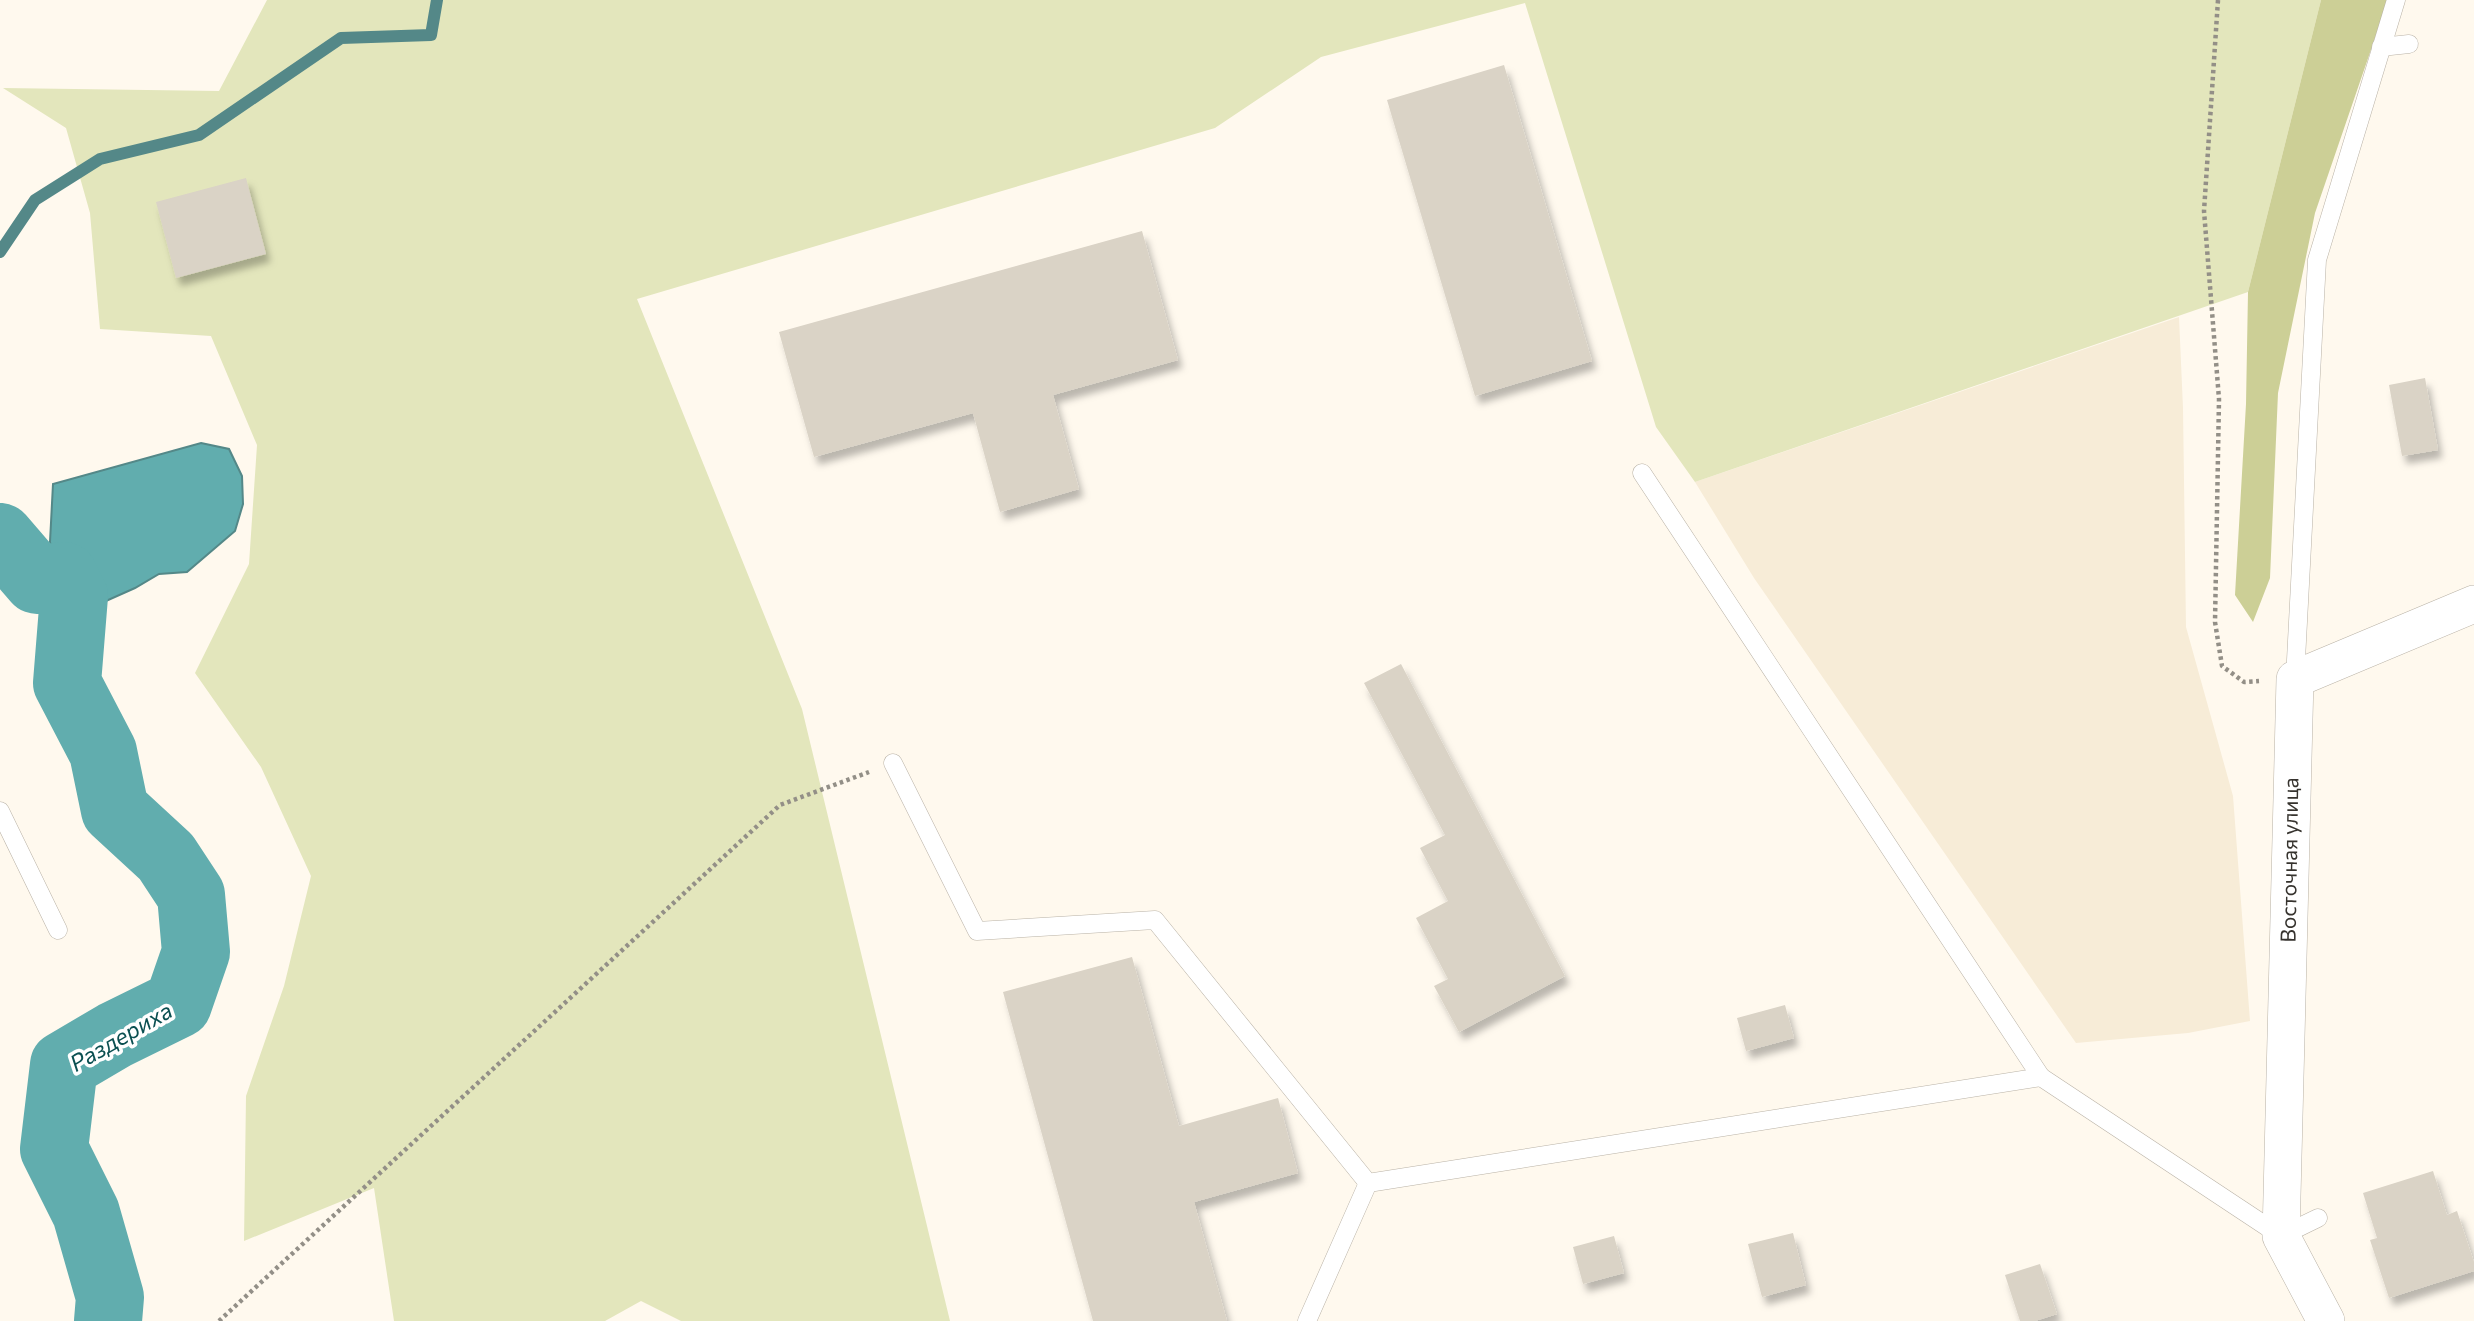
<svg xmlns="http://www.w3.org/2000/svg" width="2474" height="1321" font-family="Commissioner,sans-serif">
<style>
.built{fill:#f7ecd7}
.green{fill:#e3e6bc}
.forest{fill:#cccf96}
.water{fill:#61adae;stroke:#548888;stroke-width:2}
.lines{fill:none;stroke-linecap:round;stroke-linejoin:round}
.stream{stroke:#548888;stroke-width:12}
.river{stroke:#61adae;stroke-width:68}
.building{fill:#dad3c6;filter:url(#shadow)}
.lane-casing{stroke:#b9b2a6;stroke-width:19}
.street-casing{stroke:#b9b2a6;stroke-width:38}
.path{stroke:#938f87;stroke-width:4.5;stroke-dasharray:3.5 3.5;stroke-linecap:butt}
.lane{stroke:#fff;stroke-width:18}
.street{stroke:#fff;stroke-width:37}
.labels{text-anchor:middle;stroke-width:7;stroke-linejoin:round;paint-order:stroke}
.street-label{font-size:21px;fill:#36332e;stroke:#fff}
.water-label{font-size:23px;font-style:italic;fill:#0a4f51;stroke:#fff}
</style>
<defs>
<filter id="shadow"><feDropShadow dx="4.5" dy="8" stdDeviation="3.5" flood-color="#0004"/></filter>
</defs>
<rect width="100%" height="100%" fill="#fff9ee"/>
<path class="built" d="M2179,317L2183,408L2186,627L2233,796L2250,1021L2188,1033L2076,1043L1754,578L1695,482Z"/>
<path class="green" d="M267,0H2321L2248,292L1695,482L1656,427L1525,3L1321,57L1215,128L637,299L802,709L950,1321H681L641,1301L605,1321H394L374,1188L244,1241L246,1096L284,986L311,876L261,767L195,673L249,564L257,445L211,336L100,329L90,213L66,128L3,88L219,91Z"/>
<path class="forest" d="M2321,0H2388L2315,213L2278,393L2270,578L2253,622L2235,595L2246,404L2248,292Z"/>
<path class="water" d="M201,443L229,449L242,476L243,504L235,531L187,572L159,574L135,588L86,610L61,600L50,542L53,484Z"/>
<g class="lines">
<path class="stream" d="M0,252L35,200L100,159L199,135L341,38L431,35L437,0"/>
<path class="river" d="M0,537L37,580L64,576L74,596L67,683L103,752L115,810L166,857L191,895L196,952L178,1004L115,1035L64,1065L54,1149L86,1213L110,1297L108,1321"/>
</g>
<g class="building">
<path d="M1504,65L1592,361L1475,396L1387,100Z"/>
<path d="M246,178L266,254L176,278L156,202Z"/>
<path d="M1142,231L1178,360L1053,395L1079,489L1000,512L973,413L814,457L779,332Z"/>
<path d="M2425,378L2438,450L2402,456L2389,385Z"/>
<path d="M1401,664L1565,976L1459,1032L1434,986L1448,979L1416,918L1448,901L1420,848L1445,835L1364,683Z"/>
<path d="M1132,957L1179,1126L1278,1098L1298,1173L1194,1202L1227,1321H1093L1003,992Z"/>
<path d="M1785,1005L1794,1038L1746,1051L1737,1018Z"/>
<path d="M2433,1171L2447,1215L2457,1211L2474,1262V1271L2389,1298L2370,1240L2377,1238L2363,1193Z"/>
<path d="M1793,1233L1806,1285L1762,1297L1748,1244Z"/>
<path d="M1614,1236L1624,1273L1583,1284L1573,1247Z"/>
<path d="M2040,1264L2057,1314L2035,1321H2020L2005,1275Z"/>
</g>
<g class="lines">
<defs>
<g id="lane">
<path d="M2381,47L2409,44"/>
<path d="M2295,679L2317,260L2396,0"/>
<path d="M893,763L977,931L1155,920L1368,1183L2041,1077L1642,473"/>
<path d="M0,811L58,930"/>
<path d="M2041,1077L2281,1236L2318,1218"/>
<path d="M1307,1321L1368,1183"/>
</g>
<path id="street" d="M2326,1321L2281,1236L2295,679L2474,604"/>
</defs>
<use href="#lane" class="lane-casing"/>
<use href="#street" class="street-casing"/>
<g class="path">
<path d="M2218,0L2204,211L2219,399L2215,622L2222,666L2244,682L2259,681"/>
<path d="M219,1321L780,805L869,772"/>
</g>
<use href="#lane" class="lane"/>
<use href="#street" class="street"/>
</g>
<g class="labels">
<g class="street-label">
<text transform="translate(2290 860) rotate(-89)" y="7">Восточная улица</text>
</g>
<g class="water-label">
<text transform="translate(121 1037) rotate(-30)" y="8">Раздериха</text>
</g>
</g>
</svg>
